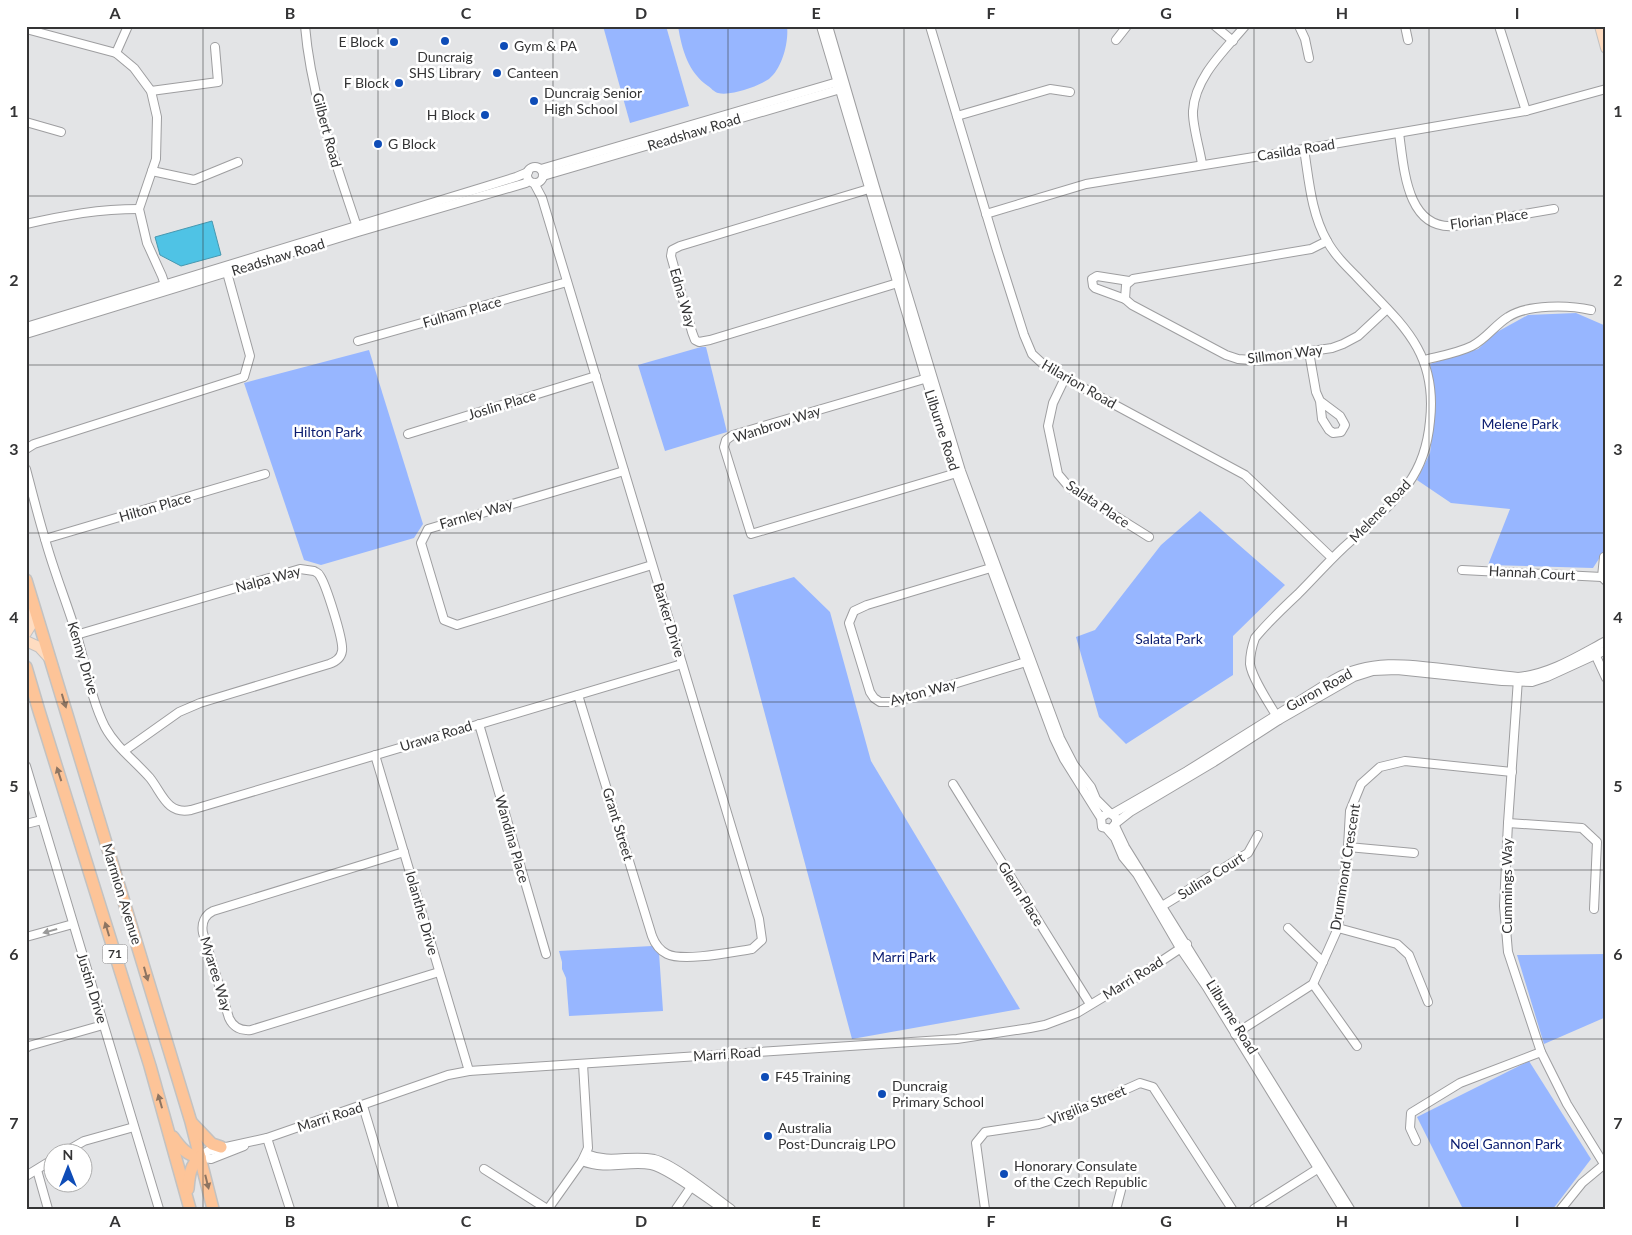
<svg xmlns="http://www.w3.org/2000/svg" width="1632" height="1235" font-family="Lato,sans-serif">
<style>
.green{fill:#97b6ff}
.water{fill:#4fc3e5;stroke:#4798b0}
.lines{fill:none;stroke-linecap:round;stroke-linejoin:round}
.minor-casing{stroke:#9e9ea0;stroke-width:10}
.major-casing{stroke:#c2c2c2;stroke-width:12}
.highway-casing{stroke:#c2c2c2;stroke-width:14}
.minor{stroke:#fff;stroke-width:8}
.major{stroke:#fedcc1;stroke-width:10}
.highway{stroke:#fdc498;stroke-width:11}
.oneway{fill:#8e7562}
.oneway2{fill:#9a9a9a}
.grid{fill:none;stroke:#343435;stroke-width:1;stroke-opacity:0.55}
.poi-dot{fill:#0e4cb7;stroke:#fff;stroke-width:2}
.labels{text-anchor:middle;stroke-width:5;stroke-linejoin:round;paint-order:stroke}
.shield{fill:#fff;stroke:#717172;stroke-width:1}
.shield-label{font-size:12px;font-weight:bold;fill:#343435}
.poi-label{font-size:14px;fill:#343435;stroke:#fff;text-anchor:start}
.street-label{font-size:14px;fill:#343435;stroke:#fff}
.park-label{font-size:14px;fill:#091b6f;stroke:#fff}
.neatline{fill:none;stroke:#343435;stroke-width:2}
.grid-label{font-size:16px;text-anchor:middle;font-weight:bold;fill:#343435}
</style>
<rect width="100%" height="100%" fill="#e3e4e6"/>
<g class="green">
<path d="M603,26H666L689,106L630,123Z"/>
<path d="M678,26H787C789,42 782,69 769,79C761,84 753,87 744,90C736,92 726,95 718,93C714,92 711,88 708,86C688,72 682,50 678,26Z"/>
<path d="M1576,313L1606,326V548L1593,568L1488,565L1510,509L1451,503L1417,480L1430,453L1436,403L1430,364L1478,349L1497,332L1528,315Z"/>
<path d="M701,347H706L727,432L665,451L638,365Z"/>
<path d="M369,350L423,524L414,538L321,565L304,560L244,383Z"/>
<path d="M1200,511L1285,585L1233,636V675L1126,744L1099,717L1076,637L1095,630L1161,545Z"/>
<path d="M794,577L830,612L871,761L1020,1009L852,1039L733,595Z"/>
<path d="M652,946L659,953L663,1011L569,1016L566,978L562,969V962L559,951Z"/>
<path d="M1606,954V1017L1544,1044L1517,955Z"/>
<path d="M1529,1061L1591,1159L1553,1209H1463L1417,1117Z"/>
</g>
<path class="water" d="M212,221L221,255L181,266L160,255L155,237Z"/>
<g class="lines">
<defs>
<g id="minor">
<path d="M305,26C311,97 336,163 358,230"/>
<path d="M821,26L926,379L956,473L1054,738L1064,759L1096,810L1101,818L1102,827L1111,829L1116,823V818L1110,813L1106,814L1101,818"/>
<path d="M828,26L875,187L961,471L1060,738L1074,765L1091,787L1096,799L1110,813"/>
<path d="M930,26L997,250L1024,335L1032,354L1044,365L1065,378L1245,475L1332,558"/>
<path d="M1215,26L1233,41"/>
<path d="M1299,26L1305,39L1309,58"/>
<path d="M1405,26L1408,40"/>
<path d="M1499,26L1526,111"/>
<path d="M26,29L116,53L134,68L151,91L157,117L156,159L139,209L147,243L162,276L166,288"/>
<path d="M1116,40L1127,26"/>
<path d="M116,53L128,26"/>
<path d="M151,91L218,82L215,47"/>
<path d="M957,116L1050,89L1070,92"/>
<path d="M26,122L61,132"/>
<path d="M1399,133C1404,167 1406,230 1454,226L1554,209"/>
<path d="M1202,164C1200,150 1192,124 1193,111C1195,77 1225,50 1245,26"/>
<circle cx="535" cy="175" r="8"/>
<path d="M541,169L841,81"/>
<path d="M152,171L194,180L238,162"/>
<path d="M543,176L844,88"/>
<path d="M534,183L542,198L759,919L762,940L752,949C732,952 683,962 667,954C659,950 655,944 652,936L578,695"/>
<path d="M872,188L680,246L672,250L671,256L692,332L695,340L699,342L710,340L901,282"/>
<path d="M986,214L1086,184L1304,149L1526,111L1606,89"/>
<path d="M26,224C66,215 99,209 139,209"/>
<path d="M1327,241L1311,249L1133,279L1126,285L1125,299L1132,305L1226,355L1238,359L1252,360L1332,348L1343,344L1358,336L1387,309"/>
<path d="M1125,299L1095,288L1093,286L1092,279L1097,276L1129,281"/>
<path d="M26,327L484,187L516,177L528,172"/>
<path d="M26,334L358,232L526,183L528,180"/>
<path d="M358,341L567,282"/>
<path d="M1309,352L1316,392L1320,401L1322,419L1329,430L1333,433L1341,432L1345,425L1340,416L1320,401"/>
<path d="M1424,360C1440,356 1458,353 1472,346C1486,339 1495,325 1508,317C1528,304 1569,305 1591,310"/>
<path d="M931,377L733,435L726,440L724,447L751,534L960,472"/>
<path d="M1065,378L1053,403L1048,426L1058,474L1069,487L1149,537"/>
<path d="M408,434L596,376"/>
<path d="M26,449L34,444L244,377L250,356L226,269"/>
<path d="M26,469C32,492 38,516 45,539C54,572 67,603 77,636C86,666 91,699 105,727C116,747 135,761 150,778C162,793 167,815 191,810L682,664"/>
<path d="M624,471L428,529L421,543L444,620L457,625L652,565"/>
<path d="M45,539L265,474"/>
<path d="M994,567L867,605L854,611L849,623L870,692L874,698L880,702H895L1029,661"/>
<path d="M1462,570L1602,577L1606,581"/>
<path d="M1602,577L1604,557"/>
<path d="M76,635L300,569L314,571C317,573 318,572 320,576C326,585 344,641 342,651C341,658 335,662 329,664L200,703L179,712L124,751"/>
<path d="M1594,652L1606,678"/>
<path d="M1518,679L1508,823L1504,906L1508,952L1541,1052L1567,1104L1604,1164"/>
<path d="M1279,720C1271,706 1252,679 1250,664C1250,655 1252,646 1255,638C1268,622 1283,608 1298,594C1313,579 1327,563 1343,548C1365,528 1389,508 1408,484C1421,466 1428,443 1430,421C1438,350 1399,322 1356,276C1345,265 1334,254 1327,241C1311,213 1309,180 1304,149"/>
<path d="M479,724L546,954"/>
<path d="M375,755L469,1071"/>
<path d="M26,766L159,1209"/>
<path d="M953,784L1090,1004"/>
<path d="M1112,814L1187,771L1334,679C1370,658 1410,664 1450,669C1472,672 1495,674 1518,677C1550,674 1578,656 1606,641"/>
<path d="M1116,823L1130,812L1214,762L1279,720L1354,677L1373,671L1397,670L1502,681L1532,682L1547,677L1606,650"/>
<path d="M1508,823L1582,828L1597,842L1594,909"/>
<path d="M26,824L42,820"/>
<path d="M1115,826L1125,847L1350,1209"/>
<path d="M1108,830L1115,838L1123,857L1137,874L1180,948L1206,986L1343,1209"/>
<path d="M1348,847L1414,853"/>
<path d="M404,852L213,911C205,915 201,923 203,933L229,1018C233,1027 241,1031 251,1030L439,972"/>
<path d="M1159,908L1248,853L1258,835"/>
<path d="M1288,928L1323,962"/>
<path d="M1338,928L1397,944L1409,955L1428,1002"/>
<path d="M26,937L73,924"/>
<path d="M1313,984L1357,1046"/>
<path d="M1235,1034L1313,984L1338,928L1348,847L1350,811L1361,784L1380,767L1405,761L1512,772"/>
<path d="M26,1048L29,1046L103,1025"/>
<path d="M363,1106L394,1209"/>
<path d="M267,1138L290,1209"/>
<path d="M1416,1141L1410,1128L1411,1113L1460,1083L1541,1052"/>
<path d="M65,1152L84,1141L134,1127"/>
<path d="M586,1154C611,1164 630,1154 654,1159C674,1164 713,1196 731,1209"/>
<path d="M200,1157L208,1151L267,1138L448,1075L469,1071L957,1039L1030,1028L1045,1025L1077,1013L1145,972L1187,944"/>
<path d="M200,1157L211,1159L244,1146"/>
<path d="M582,1161C608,1171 626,1161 651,1165C667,1168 704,1196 720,1207"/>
<path d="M484,1169L547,1209"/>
<path d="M37,1170L48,1209"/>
<path d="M26,1176L52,1160"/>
<path d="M548,1209L582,1161L588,1148L583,1064"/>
<path d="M676,1209L691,1187L694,1185"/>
<path d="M985,1209L976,1143L985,1132L1039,1124L1073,1113L1140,1083L1153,1087L1232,1209"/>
<path d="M1116,1209L1121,1190"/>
<path d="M1254,1209L1322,1166"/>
<path d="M1561,1209L1582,1183L1606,1163"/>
</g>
<g id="major">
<path d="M1600,26L1606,48"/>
<path d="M26,633L31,625L34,608"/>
<path d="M26,641L39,647L49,658"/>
</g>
<g id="highway">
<path d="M26,580L191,1122L213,1209"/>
<path d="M26,667L39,711L150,1066L190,1209"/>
<path d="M192,1123L212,1144L221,1147"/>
<path d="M173,1137C180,1147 187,1156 200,1157"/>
<path d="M188,1189C189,1177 190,1165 200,1157"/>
</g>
</defs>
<use href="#minor" class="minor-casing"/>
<use href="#major" class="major-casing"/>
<use href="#highway" class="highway-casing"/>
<use href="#minor" class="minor"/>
<use href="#major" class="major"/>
<use href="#highway" class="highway"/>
</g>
<defs><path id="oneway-solid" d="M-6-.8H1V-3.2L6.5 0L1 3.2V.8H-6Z" transform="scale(1.25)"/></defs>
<g class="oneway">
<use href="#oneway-solid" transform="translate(64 701) rotate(73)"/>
<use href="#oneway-solid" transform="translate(59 774) rotate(-108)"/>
<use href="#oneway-solid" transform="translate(107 929) rotate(-107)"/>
<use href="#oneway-solid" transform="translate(146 974) rotate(74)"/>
<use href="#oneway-solid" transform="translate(160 1101) rotate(-106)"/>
<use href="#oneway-solid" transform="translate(207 1182) rotate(76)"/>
</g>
<use class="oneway2" href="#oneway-solid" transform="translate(50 931) rotate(164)"/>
<path class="grid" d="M203,26V1209M378,26V1209M553,26V1209M728,26V1209M904,26V1209M1079,26V1209M1254,26V1209M1429,26V1209M26,196H1606M26,365H1606M26,533H1606M26,702H1606M26,870H1606M26,1039H1606"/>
<g class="poi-dot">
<circle cx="445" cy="41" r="5"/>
<circle cx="394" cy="42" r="5"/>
<circle cx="504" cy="46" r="5"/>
<circle cx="497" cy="73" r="5"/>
<circle cx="399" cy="83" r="5"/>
<circle cx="534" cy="101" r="5"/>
<circle cx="485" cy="115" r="5"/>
<circle cx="378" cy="144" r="5"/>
<circle cx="765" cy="1077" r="5"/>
<circle cx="882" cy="1094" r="5"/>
<circle cx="768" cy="1136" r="5"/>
<circle cx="1004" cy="1174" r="5"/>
</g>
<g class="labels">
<rect class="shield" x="102.5" y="944.5" width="25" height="19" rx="4"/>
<g class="shield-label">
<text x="115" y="958">71</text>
</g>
<g class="poi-label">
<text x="384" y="47" text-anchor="end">E Block</text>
<text x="514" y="51">Gym &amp; PA</text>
<text x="445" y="62" text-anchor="middle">Duncraig<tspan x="445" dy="16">SHS Library</tspan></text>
<text x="507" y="78">Canteen</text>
<text x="389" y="88" text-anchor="end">F Block</text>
<text x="544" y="98">Duncraig Senior<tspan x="544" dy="16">High School</tspan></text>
<text x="475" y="120" text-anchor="end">H Block</text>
<text x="388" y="149">G Block</text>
<text x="775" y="1082">F45 Training</text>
<text x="892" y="1091">Duncraig<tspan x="892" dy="16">Primary School</tspan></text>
<text x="778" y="1133">Australia<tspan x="778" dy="16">Post-Duncraig LPO</tspan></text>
<text x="1014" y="1171">Honorary Consulate<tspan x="1014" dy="16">of the Czech Republic</tspan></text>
</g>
<g class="street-label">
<text transform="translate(327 130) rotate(75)" y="5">Gilbert Road</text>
<text transform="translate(694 132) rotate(-17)" y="5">Readshaw Road</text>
<text transform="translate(1296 150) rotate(-9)" y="5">Casilda Road</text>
<text transform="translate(1489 219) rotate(-8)" y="5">Florian Place</text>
<text transform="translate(278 257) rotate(-17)" y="5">Readshaw Road</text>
<text transform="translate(683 298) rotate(74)" y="5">Edna Way</text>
<text transform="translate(462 312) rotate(-16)" y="5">Fulham Place</text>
<text transform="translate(1285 354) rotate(-7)" y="5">Sillmon Way</text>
<text transform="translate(1079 384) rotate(30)" y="5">Hilarion Road</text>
<text transform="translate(502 405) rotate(-17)" y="5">Joslin Place</text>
<text transform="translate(777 424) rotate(-18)" y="5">Wanbrow Way</text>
<text transform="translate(942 430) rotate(72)" y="5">Lilburne Road</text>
<text transform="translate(1098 504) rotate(34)" y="5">Salata Place</text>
<text transform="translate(155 507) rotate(-16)" y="5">Hilton Place</text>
<text transform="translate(1380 511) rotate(-46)" y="5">Melene Road</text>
<text transform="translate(476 514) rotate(-16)" y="5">Farnley Way</text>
<text transform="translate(1532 573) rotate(3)" y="5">Hannah Court</text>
<text transform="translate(268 579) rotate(-15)" y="5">Nalpa Way</text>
<text transform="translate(669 620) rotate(73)" y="5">Barker Drive</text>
<text transform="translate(83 658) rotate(73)" y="5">Kenny Drive</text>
<text transform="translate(1319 690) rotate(-29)" y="5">Guron Road</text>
<text transform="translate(923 692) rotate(-15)" y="5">Ayton Way</text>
<text transform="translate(436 736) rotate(-17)" y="5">Urawa Road</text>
<text transform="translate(618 824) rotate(73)" y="5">Grant Street</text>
<text transform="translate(512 839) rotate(74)" y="5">Wandina Place</text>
<text transform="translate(1345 867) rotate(-81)" y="5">Drummond Crescent</text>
<text transform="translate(1211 876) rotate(-32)" y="5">Sulina Court</text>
<text transform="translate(1507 886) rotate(-90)" y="5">Cummings Way</text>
<text transform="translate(122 894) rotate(73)" y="5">Marmion Avenue</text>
<text transform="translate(1021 894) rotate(58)" y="5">Glenn Place</text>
<text transform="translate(422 913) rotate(74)" y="5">Iolanthe Drive</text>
<text transform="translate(216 974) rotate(73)" y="5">Myaree Way</text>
<text transform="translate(1133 978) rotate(-32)" y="5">Marri Road</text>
<text transform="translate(92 988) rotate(73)" y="5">Justin Drive</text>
<text transform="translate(1232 1017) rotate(58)" y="5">Lilburne Road</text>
<text transform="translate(727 1054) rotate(-4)" y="5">Marri Road</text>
<text transform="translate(1087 1105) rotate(-22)" y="5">Virgilia Street</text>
<text transform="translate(330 1117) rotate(-18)" y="5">Marri Road</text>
</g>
<g class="park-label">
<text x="1520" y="429">Melene Park</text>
<text x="328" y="437">Hilton Park</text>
<text x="1169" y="644">Salata Park</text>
<text x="904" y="962">Marri Park</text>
<text x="1506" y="1149">Noel Gannon Park</text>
</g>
</g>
<rect width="1632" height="1235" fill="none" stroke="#ffffff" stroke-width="55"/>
<g transform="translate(68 1168)"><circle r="24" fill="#ffffff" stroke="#aeaeae"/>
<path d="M0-4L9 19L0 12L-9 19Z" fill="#0e4cb7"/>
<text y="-8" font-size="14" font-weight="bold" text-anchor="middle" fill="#343435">N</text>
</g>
<rect x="28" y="28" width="1576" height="1180" class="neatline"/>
<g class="grid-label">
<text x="115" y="19">A</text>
<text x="290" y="19">B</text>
<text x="466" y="19">C</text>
<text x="641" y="19">D</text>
<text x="816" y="19">E</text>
<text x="991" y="19">F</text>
<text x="1166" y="19">G</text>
<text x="1342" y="19">H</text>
<text x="1517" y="19">I</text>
<text x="14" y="117">1</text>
<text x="1618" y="117">1</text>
<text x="14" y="286">2</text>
<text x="1618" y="286">2</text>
<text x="14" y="455">3</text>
<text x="1618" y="455">3</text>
<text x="14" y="623">4</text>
<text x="1618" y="623">4</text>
<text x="14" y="792">5</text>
<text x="1618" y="792">5</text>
<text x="14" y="960">6</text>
<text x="1618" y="960">6</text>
<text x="14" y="1129">7</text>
<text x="1618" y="1129">7</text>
<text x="115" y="1227">A</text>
<text x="290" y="1227">B</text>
<text x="466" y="1227">C</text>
<text x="641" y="1227">D</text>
<text x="816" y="1227">E</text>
<text x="991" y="1227">F</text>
<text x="1166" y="1227">G</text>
<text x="1342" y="1227">H</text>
<text x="1517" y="1227">I</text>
</g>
</svg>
